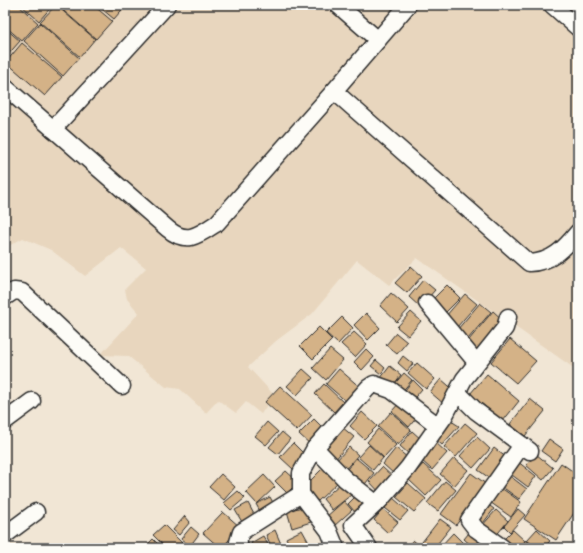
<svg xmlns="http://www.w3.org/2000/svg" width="583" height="553" font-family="'Balsamiq Sans',sans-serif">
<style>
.built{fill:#e8d6be}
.building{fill:#d4b287;stroke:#2b2b2b}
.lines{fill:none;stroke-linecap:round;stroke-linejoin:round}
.minor-casing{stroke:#2b2b2b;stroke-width:19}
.minor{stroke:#fdfcf7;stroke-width:16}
</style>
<rect width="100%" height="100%" fill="#f1e6d5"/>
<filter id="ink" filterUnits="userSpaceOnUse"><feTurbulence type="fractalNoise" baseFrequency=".025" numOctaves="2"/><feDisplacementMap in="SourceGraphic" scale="8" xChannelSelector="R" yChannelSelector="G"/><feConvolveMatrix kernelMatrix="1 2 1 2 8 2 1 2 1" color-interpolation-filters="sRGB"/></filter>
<g filter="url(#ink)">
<path class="built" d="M5,5H578V371L417,258L389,285L357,260L312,314L276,341L248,367L274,395L261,414L246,402L236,413L218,400L206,413L180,389L166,387L128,356L100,355L139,313L127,299L125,289L146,268L121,248L85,276L51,250L23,238L5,248Z"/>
<g class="building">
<path d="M5,5H18L38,23L22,41L5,26Z"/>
<path d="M21,5H53L39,21Z"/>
<path d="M56,5L95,39L80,57L40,22Z"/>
<path d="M57,5H93L112,21L96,39Z"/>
<path d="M97,5H126L114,19Z"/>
<path d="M40,23L79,58L63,76L24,41Z"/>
<path d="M5,28L20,41L5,58Z"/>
<path d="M22,43L62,77L45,96L6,62Z"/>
<path d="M411,266L422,276L407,293L395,283Z"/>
<path d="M423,280L435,290L420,307L409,297Z"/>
<path d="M447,285L460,298L442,316L429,303Z"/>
<path d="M391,293L409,309L397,322L380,306Z"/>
<path d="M465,294L477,304L457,327L445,317Z"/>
<path d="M480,303L491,312L468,339L457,330Z"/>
<path d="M493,311L505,322L476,356L464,346Z"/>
<path d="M411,312L421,321L408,336L397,327Z"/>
<path d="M366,313L380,328L368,340L354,325Z"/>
<path d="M342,317L353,328L338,344L326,333Z"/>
<path d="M319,327L332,340L313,359L300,346Z"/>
<path d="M354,332L367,344L355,357L341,344Z"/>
<path d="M396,333L407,342L397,354L386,345Z"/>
<path d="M510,339L536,361L516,383L491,362Z"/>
<path d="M330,349L343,360L326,380L313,368Z"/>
<path d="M366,349L374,357L362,370L354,362Z"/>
<path d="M403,356L413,364L407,371L398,363Z"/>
<path d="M376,360L385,368L381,374L371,366Z"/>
<path d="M417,363L435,379L426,389L408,373Z"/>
<path d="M390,366L401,375L391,388L380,379Z"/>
<path d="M303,369L313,378L297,395L287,386Z"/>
<path d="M339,369L362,389L349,404L326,384Z"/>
<path d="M404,373L412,380L400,394L392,387Z"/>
<path d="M487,374L519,401L503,421L470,394Z"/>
<path d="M441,379L456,392L445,405L430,392Z"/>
<path d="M413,380L422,389L410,403L401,395Z"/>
<path d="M324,384L343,402L334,412L315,394Z"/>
<path d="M280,386L312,415L297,431L265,402Z"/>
<path d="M530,399L545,411L525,436L510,424Z"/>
<path d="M400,402L417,417L409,427L392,411Z"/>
<path d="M362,412L377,426L364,439L350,426Z"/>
<path d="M391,412L411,430L398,445L378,427Z"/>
<path d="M314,419L326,431L312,446L299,434Z"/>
<path d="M448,419L459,426L442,445L432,436Z"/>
<path d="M267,422L278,432L266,445L255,436Z"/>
<path d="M465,423L477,433L456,457L444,447Z"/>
<path d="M342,427L354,437L335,460L323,450Z"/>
<path d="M378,429L396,445L384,458L367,442Z"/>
<path d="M412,431L422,440L410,455L400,446Z"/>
<path d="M282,432L290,439L278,454L269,447Z"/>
<path d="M477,437L490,449L473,468L460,456Z"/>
<path d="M549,439L563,449L555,461L541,451Z"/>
<path d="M435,442L447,453L432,470L420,459Z"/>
<path d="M293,443L306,456L293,469L280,457Z"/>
<path d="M369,445L383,458L373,470L358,457Z"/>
<path d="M349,447L358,455L343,472L334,463Z"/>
<path d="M396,448L408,458L394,474L383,464Z"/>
<path d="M494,448L507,458L492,480L478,470Z"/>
<path d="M536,454L553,468L543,480L526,465Z"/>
<path d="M356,458L374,473L361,489L343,474Z"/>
<path d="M454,458L468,470L454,486L440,474Z"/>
<path d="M517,461L536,476L528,487L508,472Z"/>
<path d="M578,462V472L574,470Z"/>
<path d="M561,463L578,475V507L556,540L524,519Z"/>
<path d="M423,464L441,480L426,496L409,480Z"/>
<path d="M324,467L338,482L318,501L304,487Z"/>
<path d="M382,467L395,479L381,494L369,481Z"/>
<path d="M286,471L298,482L287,493L275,481Z"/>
<path d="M471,473L486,484L456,525L441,514Z"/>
<path d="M506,473L527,489L519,499L498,484Z"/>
<path d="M221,474L235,487L224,500L209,487Z"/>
<path d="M264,475L275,487L257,504L246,492Z"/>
<path d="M445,481L456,490L438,511L427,503Z"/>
<path d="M341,483L351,495L332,510L323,499Z"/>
<path d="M408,483L426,499L414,512L396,497Z"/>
<path d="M497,485L521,502L511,517L487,500Z"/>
<path d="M238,491L245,498L231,510L224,503Z"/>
<path d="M359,493L367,501L355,512L348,504Z"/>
<path d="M270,497L277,510L263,517L256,504Z"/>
<path d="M393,498L408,511L400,520L385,508Z"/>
<path d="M344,501L352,510L334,526L326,517Z"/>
<path d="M248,503L257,520L245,527L235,510Z"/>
<path d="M486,503L494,509L480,527L472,521Z"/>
<path d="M306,506L311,522L292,528L287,511Z"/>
<path d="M383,509L398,522L388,533L374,520Z"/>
<path d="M518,509L525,515L510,532L504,526Z"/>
<path d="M496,510L508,521L494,538L481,527Z"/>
<path d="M223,512L240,527L222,548H220L203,533Z"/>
<path d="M185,516L190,522L179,535L173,530Z"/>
<path d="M440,519L451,527L434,548H429L422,542Z"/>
<path d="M164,525L182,543L176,548H166L153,535Z"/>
<path d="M191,527L199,534L190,546L181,539Z"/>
<path d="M473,528L486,540L479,548H474L464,539Z"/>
<path d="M537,529L550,541L543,548H536L527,540Z"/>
<path d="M275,530L281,544L272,548L266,535Z"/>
<path d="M302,530L312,548H291L286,538Z"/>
<path d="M513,530L525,541L518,548H510L502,541Z"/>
<path d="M453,533L464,544L460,548H439Z"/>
<path d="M263,536L270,548H254L251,543Z"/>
<path d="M153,539L162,548H144Z"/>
<path d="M413,540L422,548H406Z"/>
<path d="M526,540L535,548H519Z"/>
<path d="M553,543L558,548H549Z"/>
</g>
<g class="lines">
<defs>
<g id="minor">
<path d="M338,5L378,40"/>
<path d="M552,5L578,28"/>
<path d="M5,87L168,229C187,245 199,235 217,223L334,91L529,263C552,262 564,249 578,232"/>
<path d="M334,91L408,5"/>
<path d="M53,129L167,5"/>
<path d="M5,297L14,291L22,292L122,386"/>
<path d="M427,303L476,362"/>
<path d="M458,393L476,411L530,451"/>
<path d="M5,421L32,401"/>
<path d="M315,448L345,479L373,501L378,502L381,499L408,468L444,417L464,379L505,328L508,317"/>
<path d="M5,535L36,512"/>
<path d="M240,548L238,542L241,532L301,494"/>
<path d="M336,548L329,531L301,494V473L315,448L368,388L374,384L391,390L437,425"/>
<path d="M369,548L353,525L381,499"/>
<path d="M503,548L476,529L469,520L522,445"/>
</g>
</defs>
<use href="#minor" class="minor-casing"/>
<use href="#minor" class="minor"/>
</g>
</g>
<rect width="583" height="553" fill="none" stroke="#fdfcf7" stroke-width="20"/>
<rect x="10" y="10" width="563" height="533" fill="none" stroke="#2b2b2b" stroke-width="1.5" filter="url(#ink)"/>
</svg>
